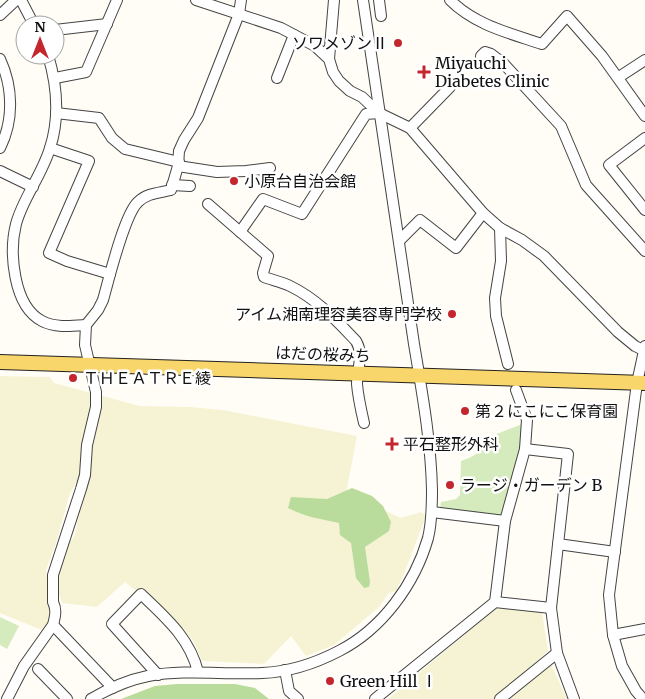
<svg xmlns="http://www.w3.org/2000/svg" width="645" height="699" font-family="Merriweather,'Noto Sans JP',serif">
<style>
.farmland{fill:#f6f3d4}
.green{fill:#d5ebbd}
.forest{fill:#b9dc9c}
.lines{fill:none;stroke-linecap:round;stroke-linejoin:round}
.minor-casing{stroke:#444;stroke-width:12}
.major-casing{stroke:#222;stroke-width:16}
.minor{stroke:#fff;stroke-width:10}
.major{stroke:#f9d66b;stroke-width:14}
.poi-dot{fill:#c4262e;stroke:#fff;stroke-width:2}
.labels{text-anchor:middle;stroke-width:5;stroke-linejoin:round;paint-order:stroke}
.poi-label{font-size:16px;fill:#111;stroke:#fff;text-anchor:start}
.street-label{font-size:16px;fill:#111;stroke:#fff}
</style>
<rect width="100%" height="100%" fill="#fffdf5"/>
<g class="farmland">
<path d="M0,376L50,377L54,383L140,406L190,407L223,410L357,436L346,493L401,518L421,512L426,516L404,574L396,591L389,593L379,607L334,645L306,656L291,636L264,664L202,661L193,640L140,587L136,591L125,582L97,607L62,603L58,590V574L69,544L75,535L78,518L87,488L76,482L69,496L56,543L46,570L50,605L49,622L44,631L0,613Z"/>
<path d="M496,608L542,612L548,651L494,699H388Z"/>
<path d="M550,662L567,699H507Z"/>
</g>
<g class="green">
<path d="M525,423L522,448L503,514L500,516L440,508L441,502L456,499L460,495L461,461C473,457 487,450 489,437Z"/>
<path d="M0,617L19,626L7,649L0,645Z"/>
</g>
<g class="forest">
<path d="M352,488L372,496L383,506L391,522L389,531L365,547L370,582L369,587L364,588L356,578L351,543L340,535L339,523C321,519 305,517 288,508L291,497L327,499Z"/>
<path d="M177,684H235L255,688L269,699H121L155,686Z"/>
</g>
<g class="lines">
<defs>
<g id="minor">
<path d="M21,0L34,25"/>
<path d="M196,0L281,28L315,46L329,59L333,72L339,81L350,91L362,97L379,113L410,128L483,213L500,228L522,240L544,256L618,332L635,346L643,350"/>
<path d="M379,0L381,16"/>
<path d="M450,0C475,25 509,33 542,44L567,16L602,56L645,116"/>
<path d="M0,15L16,0"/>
<path d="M55,30L107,24"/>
<path d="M48,55C57,85 60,117 50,148C42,175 23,198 16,224C9,252 13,306 42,321C55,328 72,326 86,325"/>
<path d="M0,59C13,87 14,120 0,148"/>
<path d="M329,59L334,0"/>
<path d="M498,59C492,64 488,65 481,61V56L485,52L491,54L504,64L561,126L586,185L645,251"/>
<path d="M619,77L645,60"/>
<path d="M55,78L86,72L117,0"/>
<path d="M277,78L294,35"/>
<path d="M56,113L99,118L112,138L125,149L179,162"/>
<path d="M410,128L450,87"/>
<path d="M645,138L609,165L645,210"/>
<path d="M50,148L89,161L49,253L67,261L110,274"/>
<path d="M178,166L217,172L246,171L270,168"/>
<path d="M0,171L33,187"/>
<path d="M172,185L190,186"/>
<path d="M208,204L268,256L263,273L264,277C272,280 282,282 290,286C317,299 336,320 356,341C364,354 357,370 357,384C358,397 361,410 364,423"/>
<path d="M500,228L501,261L495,298L496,316L508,364"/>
<path d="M240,232L263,199L302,214L366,114L379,113"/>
<path d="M399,241L420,220L456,248L483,213"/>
<path d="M525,449L568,454L551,608L557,653L574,699"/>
<path d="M432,512L505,521"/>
<path d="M558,544L615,552"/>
<path d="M495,602L551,608"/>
<path d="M53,625L113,688"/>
<path d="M613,635L645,629"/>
<path d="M38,669L67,699"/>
<path d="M285,670L289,691L298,699"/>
<path d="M158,675L112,624L141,594C165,617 190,638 198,672"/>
<path d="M7,699L24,666L53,625C55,617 57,610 53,602V575L81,489L85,475L87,445L96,407V392L85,345L86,325L98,310L103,300C109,279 124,215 138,202C147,193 159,193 171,190L178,166L179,151L184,140L198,118L239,14L241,0"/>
<path d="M91,699C108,689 128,680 148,676C186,669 224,675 262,673C288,672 316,663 339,651C382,629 415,584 428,538C432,522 432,506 432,490C431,441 422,392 414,344C398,229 379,115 363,0"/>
<path d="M375,699L495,602L505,521L525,449L527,420L516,390"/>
<path d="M500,699L557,653"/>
<path d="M643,699L636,691L622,666L613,635L609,595L637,383L645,346"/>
</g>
<path id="major" d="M0,362L645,383"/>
</defs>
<use href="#minor" class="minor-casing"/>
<use href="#major" class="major-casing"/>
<use href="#minor" class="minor"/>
<use href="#major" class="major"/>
</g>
<g class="poi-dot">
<circle cx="398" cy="43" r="5"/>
<path d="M421.5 64.5h5v5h5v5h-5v5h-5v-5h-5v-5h5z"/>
<circle cx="234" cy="181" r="5"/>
<circle cx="452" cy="314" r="5"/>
<circle cx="73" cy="378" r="5"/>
<circle cx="465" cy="411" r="5"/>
<path d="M389.5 436.5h5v5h5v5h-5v5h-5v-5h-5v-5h5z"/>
<circle cx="450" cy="485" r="5"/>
<circle cx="330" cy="681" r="5"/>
</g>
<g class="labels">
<g class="poi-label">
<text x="388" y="49" text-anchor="end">ソワメゾンⅡ</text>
<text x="435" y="69">Miyauchi<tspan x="435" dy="18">Diabetes Clinic</tspan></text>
<text x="244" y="187">小原台自治会館</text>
<text x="442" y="320" text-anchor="end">アイム湘南理容美容専門学校</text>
<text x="83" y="384">ＴＨＥＡＴＲＥ綾</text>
<text x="475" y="417">第２にこにこ保育園</text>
<text x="403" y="450">平石整形外科</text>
<text x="460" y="491">ラージ・ガーデン B</text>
<text x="340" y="687">Green Hill Ⅰ</text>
</g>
<g class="street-label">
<text transform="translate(323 354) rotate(2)" y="6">はだの桜みち</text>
</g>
</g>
<g transform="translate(40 40)"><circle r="24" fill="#ffffff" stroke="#a0a0a0"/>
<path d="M0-4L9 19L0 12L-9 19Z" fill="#c4262e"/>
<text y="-8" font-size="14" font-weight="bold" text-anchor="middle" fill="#111111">N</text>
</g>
</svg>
